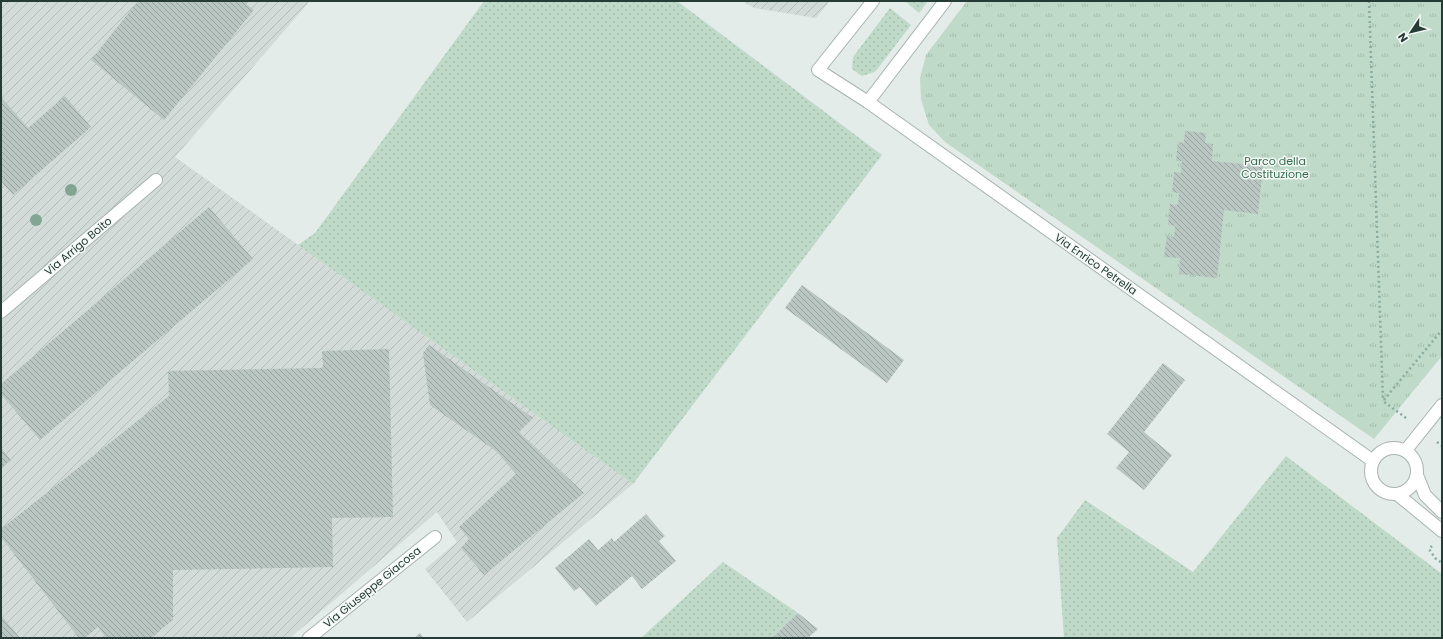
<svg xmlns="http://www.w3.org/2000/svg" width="1443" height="639" font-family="Poppins,sans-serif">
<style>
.industrial{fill:url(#industrial-furrows)}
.grass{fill:url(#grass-dots)}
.park{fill:url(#park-tufts)}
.building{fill:url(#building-back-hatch)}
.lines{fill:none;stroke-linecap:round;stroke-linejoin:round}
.street-casing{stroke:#a7b3b0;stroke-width:14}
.path{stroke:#88aca2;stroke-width:2.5;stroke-dasharray:2 3;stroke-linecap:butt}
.street{stroke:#fff;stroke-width:12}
.tree{fill:#83a693}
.labels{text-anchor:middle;stroke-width:3;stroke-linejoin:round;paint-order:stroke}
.park-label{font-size:11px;fill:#346d4d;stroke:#f4f8f6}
.street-label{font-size:11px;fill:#253b36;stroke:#f4f8f6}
</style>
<defs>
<pattern id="industrial-furrows" width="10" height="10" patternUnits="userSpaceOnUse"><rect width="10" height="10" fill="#d2dbd8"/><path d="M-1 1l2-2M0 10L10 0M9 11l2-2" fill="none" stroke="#b4bdba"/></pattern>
<pattern id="grass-dots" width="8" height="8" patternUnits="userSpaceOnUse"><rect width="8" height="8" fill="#bfdac8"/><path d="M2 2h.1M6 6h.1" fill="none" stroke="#a4bcac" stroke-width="1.8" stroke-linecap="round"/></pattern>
<pattern id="park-tufts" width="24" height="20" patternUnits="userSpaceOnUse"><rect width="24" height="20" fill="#bfdac8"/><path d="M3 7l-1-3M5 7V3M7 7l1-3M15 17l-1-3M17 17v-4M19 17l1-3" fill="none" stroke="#a4bcac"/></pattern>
<pattern id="building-back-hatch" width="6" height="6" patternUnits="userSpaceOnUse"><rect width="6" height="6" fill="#b9c6c2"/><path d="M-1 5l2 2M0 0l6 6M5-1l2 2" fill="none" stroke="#96a29e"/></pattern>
</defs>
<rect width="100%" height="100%" fill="#e4ece9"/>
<g class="industrial">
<path d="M1,1H310L175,157L633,484L467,622L425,569L457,542L437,512L290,638H1Z"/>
<path d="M742,1H830L816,18L754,8Z"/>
</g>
<g class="grass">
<path d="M484,1H677L882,155L633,484L298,245L315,233Z"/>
<path d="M905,1H928L919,13Z"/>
<path d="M890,8L911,25L875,72L862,76L852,69L853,57Z"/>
<path d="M1286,456L1442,574V638H1064L1057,538L1085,500L1193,572Z"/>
<path d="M723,562L798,613L772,638H641Z"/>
</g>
<path class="park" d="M967,1H1442V356L1374,439L945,142L929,125L921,99L920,78L926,55Z"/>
<g class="building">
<path d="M138,1H249L246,4L254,10L164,120L91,60Z"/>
<path d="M65,96L91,127L13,195L1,181V97L28,128Z"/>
<path d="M1185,131L1206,133L1205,143L1213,144L1212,161L1263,166L1258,214L1224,210L1217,278L1179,274L1180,258L1164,257L1167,236L1174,237L1175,226L1168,225L1170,204L1178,205L1179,193L1172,192L1174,172L1181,173L1182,161H1176L1178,142L1184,143Z"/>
<path d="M209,207L253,259L40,440L1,394V384Z"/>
<path d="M802,285L904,360L887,383L785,308Z"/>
<path d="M429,345L533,418L519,432L584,493L484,575L461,548L469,539L459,527L516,474L496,451L430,405L423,353Z"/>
<path d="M389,349L393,517L332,518L333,567L173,570V620L150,638H106L98,627L85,638H79L1,537V529L169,396L168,371L323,368L322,351Z"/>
<path d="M1163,363L1185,380L1144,432L1172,455L1144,490L1116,468L1129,452L1107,434Z"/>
<path d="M1,448L11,460L1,468Z"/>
<path d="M646,514L665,536L659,541L676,561L642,589L632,576L596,606L580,587L574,591L555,568L589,539L598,550L612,538L614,542Z"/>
<path d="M798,613L818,629L808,638H772Z"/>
<path d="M1,615L20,638H1Z"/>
<path d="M420,633L424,638H414Z"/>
</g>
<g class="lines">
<defs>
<g id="street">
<path d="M873,1L818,70L868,102L1373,461"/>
<path d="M868,102L945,1"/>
<path d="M1,312L156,180"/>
<circle cx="1394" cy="471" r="23"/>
<path d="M1406,450L1442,405"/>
<path d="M1417,475L1425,495L1442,512"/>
<path d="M1397,494L1442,531"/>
<path d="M309,638L435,537"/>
</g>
</defs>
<use href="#street" class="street-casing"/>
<g class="path">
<path d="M1369,1L1383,401"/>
<path d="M1406,418L1383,401L1442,330"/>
<path d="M1437,442L1442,446"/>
<path d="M1432,546L1429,549L1435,558L1442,563"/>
</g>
<use href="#street" class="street"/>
</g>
<g class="tree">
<circle cx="71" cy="190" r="6"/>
<circle cx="36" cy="220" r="6"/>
</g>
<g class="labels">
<g class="park-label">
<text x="1275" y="165">Parco della<tspan x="1275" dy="13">Costituzione</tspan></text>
</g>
<g class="street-label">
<text transform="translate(78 246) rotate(-40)" y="4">Via Arrigo Boito</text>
<text transform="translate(1096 264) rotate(35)" y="4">Via Enrico Petrella</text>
<text transform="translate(372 587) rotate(-39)" y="4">Via Giuseppe Giacosa</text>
</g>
</g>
<rect width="1443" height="639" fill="none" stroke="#253b36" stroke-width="4"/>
<g transform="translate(1411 32) rotate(235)" stroke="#f4f8f6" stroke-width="3" paint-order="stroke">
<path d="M0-3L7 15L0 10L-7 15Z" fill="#253b36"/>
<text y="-6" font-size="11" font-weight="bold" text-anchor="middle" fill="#253b36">N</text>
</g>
</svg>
